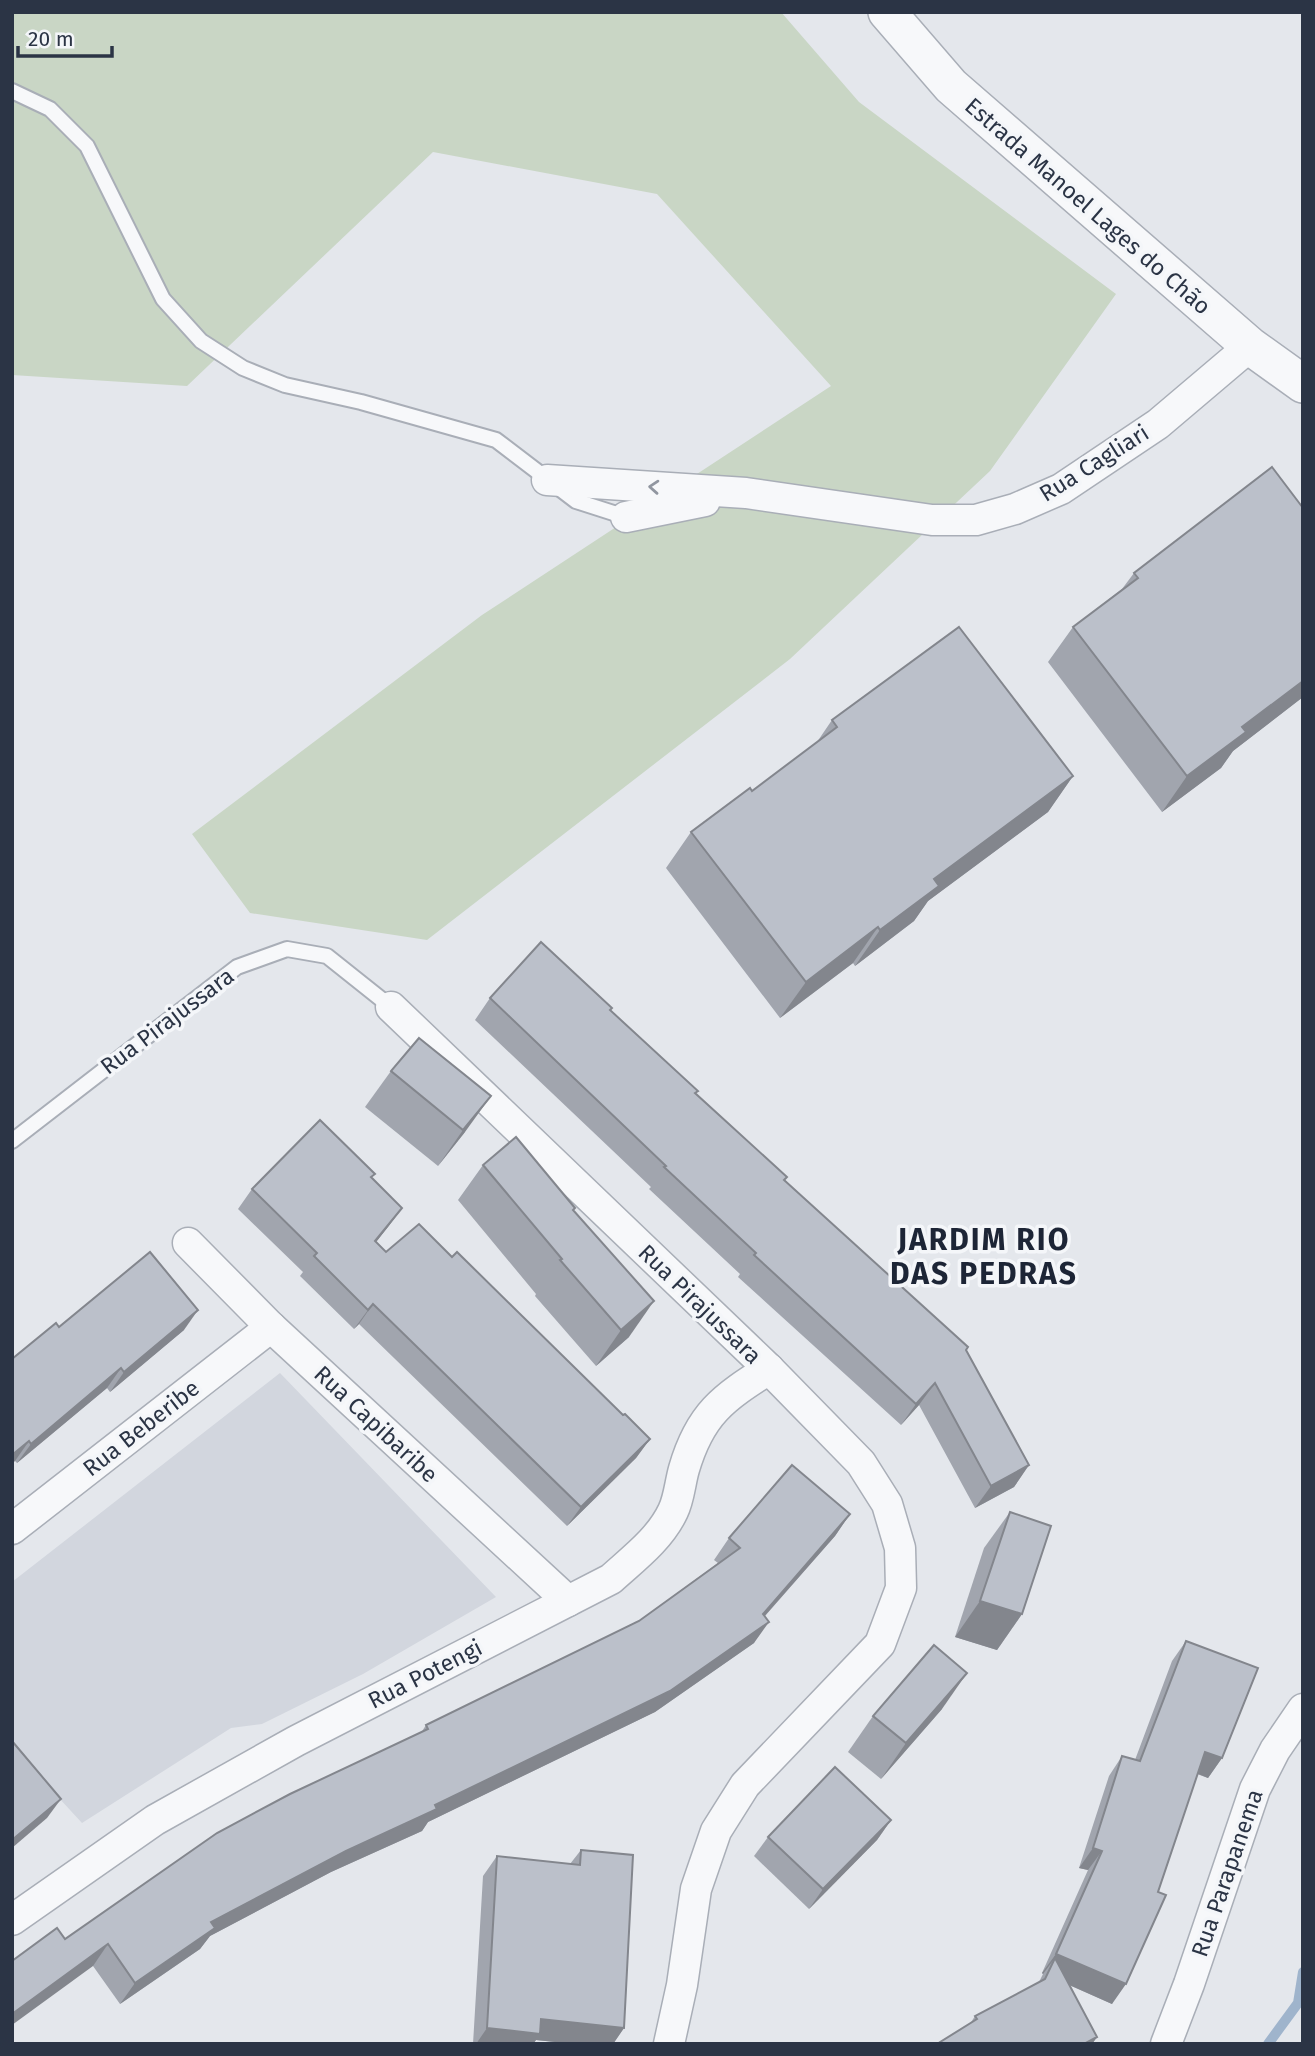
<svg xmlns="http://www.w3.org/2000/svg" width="1315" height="2056" font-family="'Fira Sans',sans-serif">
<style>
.built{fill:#d2d6de}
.grass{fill:#c9d6c5}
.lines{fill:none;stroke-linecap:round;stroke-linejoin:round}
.stream{stroke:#9fb4cc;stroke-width:10}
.service-casing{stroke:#a9aeb7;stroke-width:18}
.minor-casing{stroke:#a9aeb7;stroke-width:33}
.tertiary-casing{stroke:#a9aeb7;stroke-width:40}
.service{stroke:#f7f8fa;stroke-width:14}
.minor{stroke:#f7f8fa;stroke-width:30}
.tertiary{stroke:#f7f8fa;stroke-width:37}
.wall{fill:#a1a5ae}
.shaded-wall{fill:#83868d}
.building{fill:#bbc0ca;stroke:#83868d;stroke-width:2}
.oneway{stroke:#9196a0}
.labels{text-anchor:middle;stroke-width:7;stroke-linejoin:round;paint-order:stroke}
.street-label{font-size:23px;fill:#2b3445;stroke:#f4f6f9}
.district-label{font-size:30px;font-weight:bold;letter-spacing:2px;fill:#1d2536;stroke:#f4f6f9}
</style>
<rect width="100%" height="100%" fill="#e4e7ec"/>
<path class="built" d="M280,1373L496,1597L363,1674L262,1724L231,1728L82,1823L12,1747V1582Z"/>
<path class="grass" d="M12,12H781L859,102L1116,294L990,471L790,659L427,940L250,913L192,834L482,615L831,386L657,194L433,152L187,386L12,375Z"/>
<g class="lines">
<path class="stream" d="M1268,2044L1298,2003L1303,1972"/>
<defs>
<g id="service">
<path d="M12,91L50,109L87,146L163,299L201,341L243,368L285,385L361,402L496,440L576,501L626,517"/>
<path d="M12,1141L237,967L287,949L327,956L391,1007"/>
</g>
<g id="minor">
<path d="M547,480L746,493L932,520H976L1015,509L1061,489L1158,424L1250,346"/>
<path d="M626,517L705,501"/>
<path d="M391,1007L769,1369L861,1463L887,1504L900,1548L901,1588L880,1644L745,1785L716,1831L696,1889L682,1985L669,2044"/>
<path d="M188,1243L271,1327L568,1601"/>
<path d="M12,1529L271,1327"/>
<path d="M12,1920L155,1820L296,1741L611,1579C633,1559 660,1539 673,1511C679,1499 680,1483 684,1469C700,1414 723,1398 769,1369"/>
<path d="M1166,2044L1189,1984L1255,1789L1275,1750L1303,1709"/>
</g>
<path id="tertiary" d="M887,12L951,86L1250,346L1303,384"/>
</defs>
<use href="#service" class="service-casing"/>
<use href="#minor" class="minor-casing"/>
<use href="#tertiary" class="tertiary-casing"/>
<use href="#service" class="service"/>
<use href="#minor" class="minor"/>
<use href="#tertiary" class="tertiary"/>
</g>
<g class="wall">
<path d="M1303,508V697L1233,751L1221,768L1162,812L1048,662L1073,627L1122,589L1134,573Z"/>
<path d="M832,720L1073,776L1048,812L928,901L914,921L855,966L853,963L780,1018L666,868L691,832L752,791L817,742Z"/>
<path d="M490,998L611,1011L785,1180L966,1350L1029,1465L1014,1487L975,1508L919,1405L901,1425L738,1277L740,1274L649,1189L651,1187L475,1020Z"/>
<path d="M391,1071L465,1132L438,1166L365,1107Z"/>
<path d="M483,1165L573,1210L629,1337L596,1366L535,1296L536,1294L458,1200Z"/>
<path d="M372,1178L402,1208L376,1242L386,1252L452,1257L623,1415L650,1439L636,1458L567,1526L359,1324L354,1329L300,1276L303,1272L238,1209L252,1189Z"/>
<path d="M59,1327L184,1330L110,1392L107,1388L17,1463L15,1461L12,1463V1359Z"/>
<path d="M1010,1512L1022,1614L997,1650L955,1637L984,1548Z"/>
<path d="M850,1514L835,1536L765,1616L754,1643L655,1712L428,1822L422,1831L331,1872L210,1936L200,1949L120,2004L93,1966L65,1939L421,1733L426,1725L639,1621L718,1563L714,1560L729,1538Z"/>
<path d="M1186,1641L1222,1758L1208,1778L1197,1774L1112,2004L1069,1985L1097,2037L1092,2044H937L970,2024L975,2016L1039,1982L1043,1974L1042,1973L1088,1870L1079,1868L1109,1776L1122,1756L1135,1760L1172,1661Z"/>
<path d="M942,1709L881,1779L848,1752L873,1716Z"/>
<path d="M891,1820L877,1840L809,1909L754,1856L768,1837Z"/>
<path d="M581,1850L624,2028L613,2044H574L536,2040L533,2044H473L483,1876L497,1856L570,1864Z"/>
</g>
<g class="shaded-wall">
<path d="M1303,681V697L1233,751L1221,768L1162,812L1187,776L1242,727Z"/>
<path d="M1073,776L1048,812L928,901L914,921L855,966L880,930L934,879Z"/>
<path d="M878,927L853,963L780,1018L806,982Z"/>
<path d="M491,1096L465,1132L438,1166L463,1130Z"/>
<path d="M402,1208L388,1227L361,1261L375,1241Z"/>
<path d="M654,1301L629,1337L596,1366L621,1330Z"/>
<path d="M373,1304L359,1324L354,1329L368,1310Z"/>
<path d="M198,1310L184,1330L110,1392L124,1372Z"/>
<path d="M121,1368L107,1388L17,1463L31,1444Z"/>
<path d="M935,1383L919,1405L901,1425L916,1404Z"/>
<path d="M650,1439L636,1458L567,1526L581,1507Z"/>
<path d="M29,1441L15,1461L12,1463V1455Z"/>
<path d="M1029,1465L1014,1487L975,1508L991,1486Z"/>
<path d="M850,1514L835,1536L748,1635L763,1614Z"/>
<path d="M980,1601L1022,1614L997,1650L955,1637Z"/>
<path d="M769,1622L754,1643L655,1712L428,1822L422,1831L331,1872L210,1936L200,1949L120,2004L135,1983L211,1922L435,1805Z"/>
<path d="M967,1673L942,1709L881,1779L906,1743Z"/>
<path d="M1205,1752L1222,1758L1208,1778L1191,1771Z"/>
<path d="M61,1799L47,1818L12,1848V1840Z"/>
<path d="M891,1820L877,1840L809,1909L823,1889Z"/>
<path d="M1093,1848L1102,1851L1088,1870L1079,1868Z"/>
<path d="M108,1944L93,1966L12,2025V2014Z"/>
<path d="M1056,1954L1126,1984L1112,2004L1047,1975L1055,1958L1043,1974L1042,1973Z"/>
<path d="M541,2019L624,2028L613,2044H574L536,2040L533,2044H476L487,2028Z"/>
<path d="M1097,2037L1092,2044H1084Z"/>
</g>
<g class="building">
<path d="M1272,467L1303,508V681L1242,727L1246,732L1187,776L1073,627L1138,578L1134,573Z"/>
<path d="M959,627L1073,776L934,879L939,886L880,930L878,927L806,982L691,832L750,788L752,791L837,727L832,720Z"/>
<path d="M541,942L612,1008L610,1010L698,1091L695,1093L787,1177L784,1180L968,1347L966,1350L1029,1465L991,1486L935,1383L916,1404L754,1255L756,1253L664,1167L666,1166L490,998Z"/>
<path d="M419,1038L491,1096L463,1130L391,1071Z"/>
<path d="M320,1120L375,1174L371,1177L402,1208L375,1241L386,1252L419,1224L452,1257L457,1252L623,1415L625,1414L650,1439L581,1507L373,1304L368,1310L314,1256L317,1253L252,1189Z"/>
<path d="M516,1137L575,1208L573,1210L654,1301L621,1330L560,1260L562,1259L483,1165Z"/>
<path d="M150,1252L198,1310L124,1372L121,1368L31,1444L29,1441L12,1455V1359L56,1323L59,1327Z"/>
<path d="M792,1465L850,1514L763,1614L769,1622L670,1691L435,1805L437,1809L346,1851L211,1922L215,1928L135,1983L108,1944L12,2014V1961L57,1928L65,1939L217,1833L290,1794L428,1729L426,1725L639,1621L740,1548L729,1538Z"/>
<path d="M1010,1512L1051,1526L1022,1614L980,1601Z"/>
<path d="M1186,1641L1258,1668L1222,1758L1205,1752L1158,1892L1166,1895L1126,1984L1056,1954L1102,1851L1093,1848L1122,1756L1140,1761Z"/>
<path d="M934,1645L967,1673L906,1743L873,1716Z"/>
<path d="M12,1741L61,1799L12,1840Z"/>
<path d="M835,1767L891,1820L823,1889L768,1837Z"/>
<path d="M581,1850L633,1855L624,2028L541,2019L540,2034L487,2028L497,1856L580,1865Z"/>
<path d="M1055,1958L1097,2037L1084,2044H937L977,2019L975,2016L1045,1979Z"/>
</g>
<defs><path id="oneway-chevron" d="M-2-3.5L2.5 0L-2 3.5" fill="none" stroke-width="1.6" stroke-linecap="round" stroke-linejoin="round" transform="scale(1.75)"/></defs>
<use class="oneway" href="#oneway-chevron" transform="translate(654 487) rotate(-176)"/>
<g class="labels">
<g class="street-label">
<text transform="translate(1088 206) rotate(41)" y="8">Estrada Manoel Lages do Chão</text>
<text transform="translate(1094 463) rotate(-32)" y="8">Rua Cagliari</text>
<text transform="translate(167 1021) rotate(-37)" y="8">Rua Pirajussara</text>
<text transform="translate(700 1304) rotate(44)" y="8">Rua Pirajussara</text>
<text transform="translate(376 1424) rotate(43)" y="8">Rua Capibaribe</text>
<text transform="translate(141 1428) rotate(-38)" y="8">Rua Beberibe</text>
<text transform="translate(425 1674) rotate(-27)" y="8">Rua Potengi</text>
<text transform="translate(1227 1873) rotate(-71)" y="8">Rua Parapanema</text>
</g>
<g class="district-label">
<text x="984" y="1250">JARDIM RIO<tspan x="984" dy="34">DAS PEDRAS</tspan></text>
</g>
</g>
<rect width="1315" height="2056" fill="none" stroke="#2b3445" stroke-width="28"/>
<path d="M18 46v10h94v-10" fill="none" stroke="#2b3445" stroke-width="3.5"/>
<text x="28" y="46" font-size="21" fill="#2b3445" stroke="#f4f6f9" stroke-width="5" paint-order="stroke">20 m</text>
</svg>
